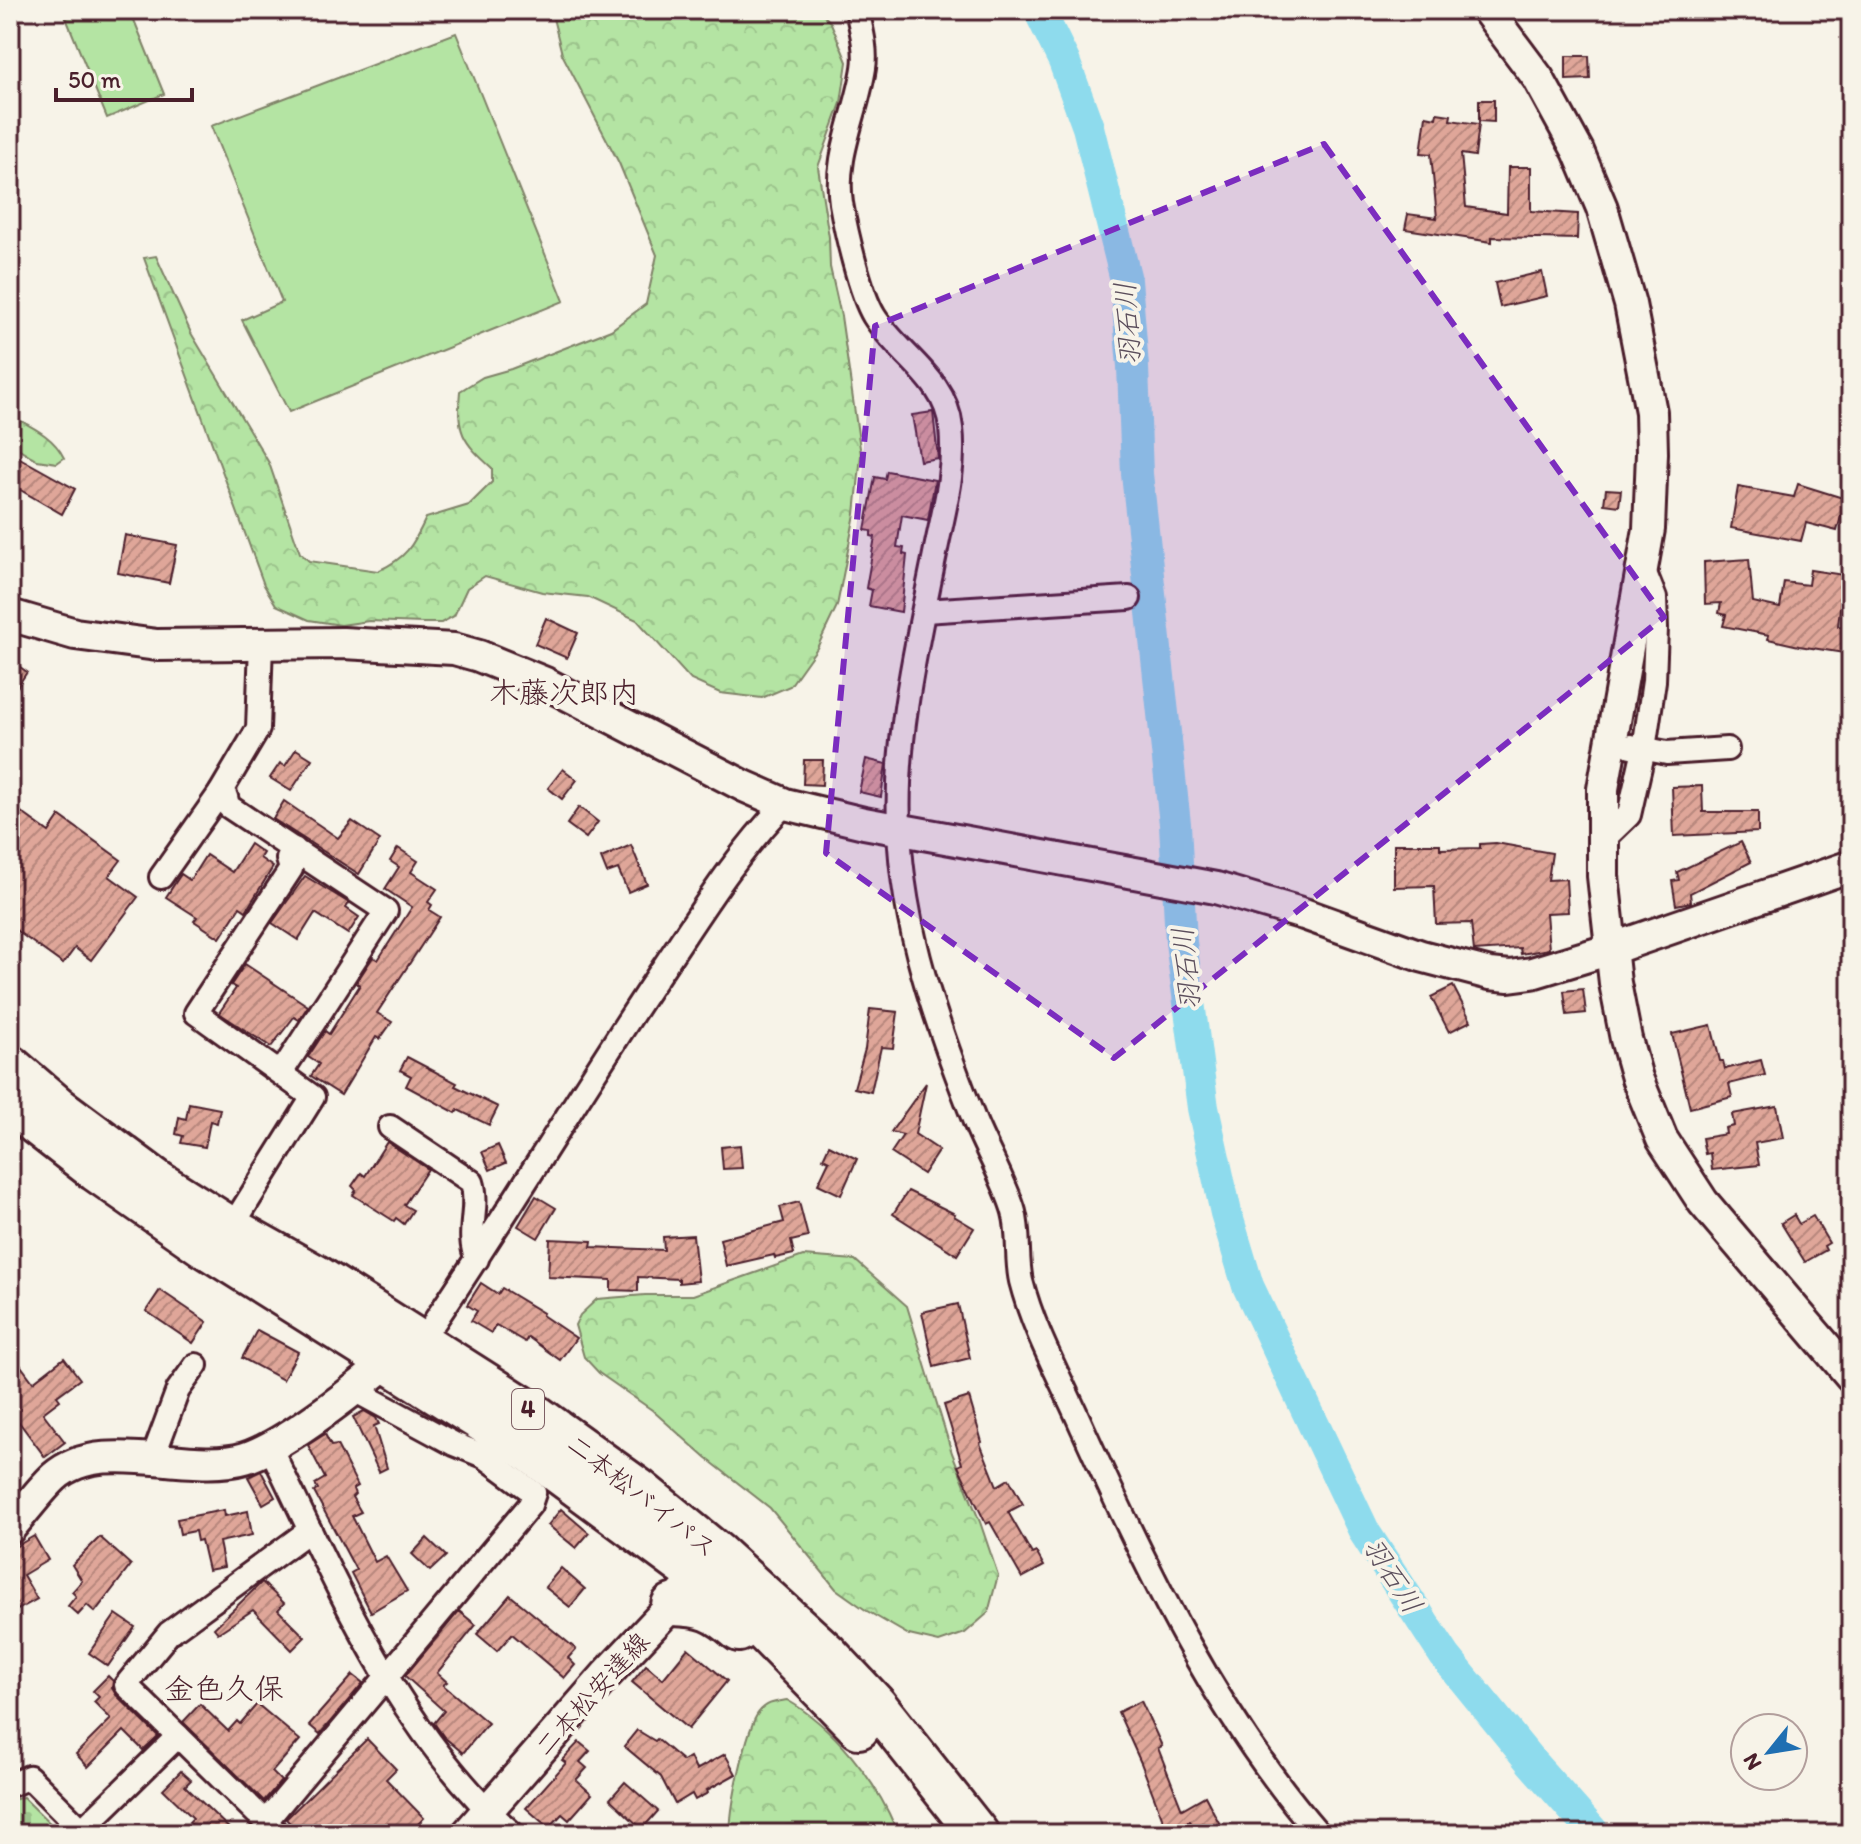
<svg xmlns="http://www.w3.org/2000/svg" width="1861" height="1844" font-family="Itim,'Klee One',sans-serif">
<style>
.green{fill:#b4e4a3;stroke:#7f8267;stroke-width:2}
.forest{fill:url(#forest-crowns);stroke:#7f8267;stroke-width:2}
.cemetery{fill:url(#cemetery-stones);stroke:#7f8267;stroke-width:2}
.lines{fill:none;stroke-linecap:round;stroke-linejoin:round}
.river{stroke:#8edbed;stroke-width:32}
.building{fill:url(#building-hatch);stroke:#4a1f2b;stroke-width:2}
.street-casing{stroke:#4a1f2b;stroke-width:28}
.secondary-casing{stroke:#4a1f2b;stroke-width:36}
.highway-casing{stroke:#4a1f2b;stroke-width:46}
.street{stroke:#f7f3e8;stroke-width:22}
.secondary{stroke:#f7f3e8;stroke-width:30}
.highway{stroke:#f7f3e8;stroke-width:40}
.marked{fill:#7b2cbf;fill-opacity:0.2;stroke:#7b2cbf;stroke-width:6;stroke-dasharray:16 10;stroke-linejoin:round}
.labels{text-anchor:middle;stroke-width:8;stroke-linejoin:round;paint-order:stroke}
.shield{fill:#f7f3e8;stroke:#7e5f64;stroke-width:2}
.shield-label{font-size:24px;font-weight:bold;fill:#4a1f2b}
.street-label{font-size:26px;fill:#4a1f2b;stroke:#f7f3e8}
.water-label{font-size:28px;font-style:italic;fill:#5b4e5c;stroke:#f7f3e8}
.quarter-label{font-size:30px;fill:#4a1f2b;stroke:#f7f3e8}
</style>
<defs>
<pattern id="forest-crowns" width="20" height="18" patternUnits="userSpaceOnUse" patternTransform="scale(2)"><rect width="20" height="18" fill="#b4e4a3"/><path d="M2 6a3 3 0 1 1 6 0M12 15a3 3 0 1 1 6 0" fill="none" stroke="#9cc38c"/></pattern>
<pattern id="cemetery-stones" width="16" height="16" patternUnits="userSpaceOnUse" patternTransform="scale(2)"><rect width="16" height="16" fill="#b4e4a3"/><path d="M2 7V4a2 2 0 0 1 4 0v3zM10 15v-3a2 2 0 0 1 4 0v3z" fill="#9cc38c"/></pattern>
<pattern id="building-hatch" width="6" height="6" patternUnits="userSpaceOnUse" patternTransform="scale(2)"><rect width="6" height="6" fill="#dfa699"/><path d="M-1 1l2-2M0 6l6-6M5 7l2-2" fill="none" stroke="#b7877d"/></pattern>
</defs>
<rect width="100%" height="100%" fill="#f7f3e8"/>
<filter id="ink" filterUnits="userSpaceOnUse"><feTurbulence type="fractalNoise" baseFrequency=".0125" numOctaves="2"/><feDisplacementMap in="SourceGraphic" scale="16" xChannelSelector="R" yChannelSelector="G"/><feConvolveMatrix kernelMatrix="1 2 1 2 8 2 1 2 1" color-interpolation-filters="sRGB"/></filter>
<g filter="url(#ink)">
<g class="green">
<path d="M86,10H130L164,94L107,118L66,18Z"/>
<path d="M456,33L564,301L289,412L242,320L282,302L211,126Z"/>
</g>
<g class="forest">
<path d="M551,10H819L831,23L847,62L841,103L818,167L829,237L830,267L841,316L861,455L855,514L837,606L817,648L790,686L762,698L720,693L691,680L637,620L588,597L542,592L485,576L467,588L454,616L441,623H423L369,621L341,625L309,620L276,605L264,585L144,258L156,256L191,333L269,463L300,553L309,561L378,571C406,558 413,546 426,518L469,505L492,482V468C462,441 456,432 460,391L483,377L511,369L611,330L646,304L657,255L619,163L562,54Z"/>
<path d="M10,415C30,426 54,436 64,458L57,463L37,460L10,443Z"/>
<path d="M803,1256L855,1260L907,1306L952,1453L980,1522L998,1575L988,1613L965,1633L939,1642L909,1635L867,1611L836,1589L770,1508L706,1458L652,1410L599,1373L584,1357L575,1325L580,1315L597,1299L645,1295H693Z"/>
<path d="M787,1700C833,1726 876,1780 896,1829L893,1834H731C728,1814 747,1726 759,1712C767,1702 775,1702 787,1700Z"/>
</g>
<path class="cemetery" d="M23,1797L61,1834H10V1801Z"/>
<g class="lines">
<path class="river" d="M1039,10L1064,61L1088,127L1126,280L1133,367L1137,474L1175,824L1181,942L1203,1108L1226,1213L1248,1286L1365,1533L1445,1656L1532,1763L1595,1834"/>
</g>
<g class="building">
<path d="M1566,56H1589L1590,79L1566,80Z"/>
<path d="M1479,100H1494V122L1479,121Z"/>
<path d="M1437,113L1451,115L1450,120L1479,124L1475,156L1461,154L1466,207L1507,213L1508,167H1531V211L1578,214L1577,239L1492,237V242L1405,229L1408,214L1437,218L1431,154L1421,153L1426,116L1436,118Z"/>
<path d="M1542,272L1547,296L1500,307L1495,283Z"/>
<path d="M933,412L938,458L920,461L912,415Z"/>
<path d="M18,457L75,489L62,514L10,484V471Z"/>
<path d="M887,471L935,480L928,520L902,515L897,547L904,548L903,554L907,555L901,612L869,606L872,590L866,588L875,537L871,536V531L865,530L875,477L885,479Z"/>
<path d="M1798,484L1846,499L1837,531L1806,523L1801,541L1731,528L1738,487L1794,497Z"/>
<path d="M1606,489L1621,490L1619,506L1604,504Z"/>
<path d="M125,535L177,545L169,583L118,573Z"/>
<path d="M1749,559L1753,602L1780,608L1784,582L1808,585L1810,570L1844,575L1838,626L1851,628V654L1799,646L1768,639L1769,635L1723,626L1726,615L1719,613L1721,603L1705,604L1704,562Z"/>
<path d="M546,618L578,633L567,658L535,644Z"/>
<path d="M10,660L27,672L10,698Z"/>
<path d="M296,749L312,759L291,791L270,778L280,763L285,766Z"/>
<path d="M866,759L886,764L881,797L859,792Z"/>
<path d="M804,760H823L822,785L803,784Z"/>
<path d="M563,769L577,780L562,799L548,788Z"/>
<path d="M1702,786L1703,812H1758V832L1674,836L1672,787Z"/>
<path d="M284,801L338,838L352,821L380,840L359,874L273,819Z"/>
<path d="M10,804L49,832L60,816L121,860L109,876L138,897L91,960L75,948L63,964L10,926Z"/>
<path d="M579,807L598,822L586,838L567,824Z"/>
<path d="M1741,842L1751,862L1690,893L1691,902L1676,905L1672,881L1679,880L1677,872Z"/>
<path d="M1496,843L1552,853L1548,880L1566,879L1568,912L1546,913L1549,949L1521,954L1520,948L1474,951L1471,923L1436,924L1434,886L1394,887V844H1440V849L1480,848V844Z"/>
<path d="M250,844L263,853L260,858L273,867L246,911L240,907L220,938L194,921L197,917L166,897L181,874L190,880L206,855L232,872Z"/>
<path d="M631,845L647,884L628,892L618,869L607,873L601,858Z"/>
<path d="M398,848L418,861L411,872L437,889L428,902L432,905L429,910L440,917L377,1013L392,1022L380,1039L376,1037L341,1095L311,1076L319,1064L308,1057L325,1031L329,1034L360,985L356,983L373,957L378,960L412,907L385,889L399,867L390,861Z"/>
<path d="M305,876L349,903L346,908L359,917L348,934L315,913L298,940L272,923Z"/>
<path d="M245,964L308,1006L299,1020L294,1017L271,1047L219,1013L236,988L231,985Z"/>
<path d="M1453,986L1471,1021L1449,1032L1431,997Z"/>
<path d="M1583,989L1586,1013L1567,1015L1564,991Z"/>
<path d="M870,1009L898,1012L893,1048L881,1047L871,1092L854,1088L865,1049Z"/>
<path d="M1711,1025L1720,1061H1723L1725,1069L1761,1060L1765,1075L1729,1084L1732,1097L1690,1108L1672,1034Z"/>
<path d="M407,1057L457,1083L455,1086L498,1107L489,1125L458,1110L456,1113L406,1086L411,1076L400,1070Z"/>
<path d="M926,1083L915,1134L939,1150L923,1174L891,1153L903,1135L891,1132Z"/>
<path d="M189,1103L220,1109L217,1123L210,1121L205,1147L181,1143L183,1136L176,1134L179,1117L186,1119Z"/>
<path d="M1777,1106L1783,1138L1755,1143L1759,1165L1712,1170L1710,1153L1705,1154L1702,1138L1726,1134L1725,1128L1734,1126L1732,1114Z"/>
<path d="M387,1142L428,1169L404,1205L413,1210L404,1224L396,1218L394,1221L353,1195L356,1190L352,1186L361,1173L365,1176Z"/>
<path d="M498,1145L506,1163L490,1170L482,1152Z"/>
<path d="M740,1145L742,1168L723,1169L721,1147Z"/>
<path d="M829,1145L857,1159L841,1195L818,1184L829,1161L823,1158Z"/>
<path d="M908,1191L955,1214L954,1216L974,1228L957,1255L893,1214Z"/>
<path d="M536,1196L556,1208L538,1238L518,1226Z"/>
<path d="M799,1202L808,1237L791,1241L794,1254L775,1258L774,1255L726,1266L720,1239L784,1222L780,1207Z"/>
<path d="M1794,1215L1799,1224L1813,1216L1829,1243L1824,1246L1826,1250L1805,1262L1781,1223Z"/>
<path d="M693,1235L698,1281L679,1283V1279L638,1277V1291L611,1290V1280L548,1277L550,1239L592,1241L591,1247L664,1250L663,1237Z"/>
<path d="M481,1283L498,1294L502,1288L543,1313L542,1315L576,1338L560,1360L528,1337L525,1342L496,1325L491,1333L471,1321L477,1311L467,1305Z"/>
<path d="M160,1290L207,1322L193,1343L146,1311Z"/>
<path d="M958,1304L970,1358L934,1367L922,1312Z"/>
<path d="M257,1330L298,1352L283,1380L242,1358Z"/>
<path d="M10,1351L33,1382L64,1358L80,1379L57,1396L60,1400L43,1413L65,1442L45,1457L10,1410Z"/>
<path d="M969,1397L982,1442L980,1443L997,1486L1009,1479L1023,1504L1008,1512L1032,1554L1036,1552L1044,1566L1022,1578L990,1522L986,1524L958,1466L962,1464L944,1405Z"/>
<path d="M364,1411L376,1418L379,1424L374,1426L387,1468L379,1472L353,1417Z"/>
<path d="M325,1434L331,1446L337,1445L358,1486L353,1489L355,1494L352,1497L361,1512L352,1516L375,1562L386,1556L407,1591L371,1612L351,1573L356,1570L314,1492L318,1489L315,1484L325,1478L308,1445Z"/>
<path d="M261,1471L275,1497L263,1504L248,1477Z"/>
<path d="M561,1509L589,1533L576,1548L548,1525Z"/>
<path d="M224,1510L225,1516L248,1511L252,1535L219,1542L224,1567L208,1570L201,1540L197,1541L195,1531L180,1534L177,1519Z"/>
<path d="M34,1536L48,1560L23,1575L37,1599L10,1614V1550Z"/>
<path d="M100,1537L131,1565L95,1612L87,1605L78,1615L68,1606L76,1596L72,1592L82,1581L72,1565Z"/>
<path d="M427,1538L446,1556L430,1571L412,1554Z"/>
<path d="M561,1568L585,1589L570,1607L545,1587Z"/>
<path d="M262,1582L284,1603L278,1610L305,1637L292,1650L253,1610L218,1633L214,1628Z"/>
<path d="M510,1595L576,1649L568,1658L575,1665L564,1678L512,1634L497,1651L477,1634Z"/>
<path d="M459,1611L476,1625L437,1673L447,1682L443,1685L488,1723L463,1753L444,1737L434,1723L444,1711L405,1676Z"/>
<path d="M116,1614L135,1627L108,1666L89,1653Z"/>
<path d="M688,1648L727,1681L688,1729L632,1682L646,1665L663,1679Z"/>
<path d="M353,1675L363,1683L320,1734L309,1725Z"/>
<path d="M108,1676L113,1681L112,1688L116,1695L158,1736L143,1750L124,1731L88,1767L76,1754L111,1719L94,1702L99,1697L93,1691Z"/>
<path d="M1141,1701L1162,1746L1158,1748L1182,1809L1205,1796L1225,1834H1210L1204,1824L1194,1829L1190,1821L1151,1834L1148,1828L1163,1820L1141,1763L1118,1712Z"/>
<path d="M200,1704L228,1731L237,1721L240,1724L257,1704L300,1740L272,1772L281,1781L264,1801L183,1722Z"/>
<path d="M637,1730L655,1741L657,1739L683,1761L690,1757L696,1770L725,1754L736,1774L707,1790L708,1793L695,1800L692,1794L675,1804L661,1777L624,1746Z"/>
<path d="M367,1739L396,1769L386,1779L424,1818L408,1834H300L286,1819Z"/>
<path d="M579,1742L590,1751L580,1762L587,1768L576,1780L592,1794L569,1820L562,1814L549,1828L526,1808L566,1763L562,1760Z"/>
<path d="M181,1771L191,1780L185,1786L235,1834H201L189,1822L193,1818L163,1789Z"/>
<path d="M625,1782L658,1811L642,1829L610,1799Z"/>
</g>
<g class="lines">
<defs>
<g id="street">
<path d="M857,10C861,28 867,50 864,68C857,114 834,157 841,203C846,232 860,293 874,316C899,356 946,378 951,428C956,471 943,513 935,554C917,644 895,735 899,827C902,929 938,1028 975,1122C986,1149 1007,1186 1014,1212C1020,1234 1016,1259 1021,1281C1034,1332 1061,1379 1082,1427C1147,1570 1215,1714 1319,1834"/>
<path d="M924,611L1129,598"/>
<path d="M1631,746L1667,753L1727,749"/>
<path d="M220,793L226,797L228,806L386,911L281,1073"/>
<path d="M1603,840L1629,815L1644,749L1654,681L1656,628L1655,598L1643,568"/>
<path d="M161,877L220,793L258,729L261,643"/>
<path d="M390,1127L472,1182C480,1208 465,1234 477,1259"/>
<path d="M231,1228L313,1097L196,1013L291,869L288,859L294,849"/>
<path d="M435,1321C512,1207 583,1088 659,974C699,915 735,855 785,804"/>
<path d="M270,1447C336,1583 398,1732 513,1834"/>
<path d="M152,1460L178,1390L196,1365"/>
<path d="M10,1785L29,1777L86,1834"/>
<path d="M266,1821L530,1505L534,1493L484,1456L454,1444L354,1390"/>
<path d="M82,1830L178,1736"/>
<path d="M278,1834L126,1685L169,1633L310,1530"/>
</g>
<g id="secondary">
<path d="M1487,10L1538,78L1578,151L1602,208L1630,304L1651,412L1652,453L1649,529L1603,789V876L1615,983L1626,1039L1637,1078L1662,1139L1703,1202L1851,1376"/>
<path d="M10,615L75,634L157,645L343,643L454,649L479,656L545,683L744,786L785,804L864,823L1216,888L1304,914L1421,956L1490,974L1509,976L1532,973L1611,949L1851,866"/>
<path d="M10,1528C24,1512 38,1492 54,1477C101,1435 188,1475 245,1458C281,1447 347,1396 377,1371"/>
<path d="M467,1834L607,1674L685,1591"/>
</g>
<g id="highway">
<path d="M10,1066L59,1108L160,1183L231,1228L317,1276L537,1416L640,1490L718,1554L827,1653L876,1705L978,1834"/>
<path d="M10,1104L96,1171L202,1245L526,1449L698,1576L757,1624L859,1728"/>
<path d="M672,1605C704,1606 715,1610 739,1631"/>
</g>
</defs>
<use href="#street" class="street-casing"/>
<use href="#secondary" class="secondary-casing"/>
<use href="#highway" class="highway-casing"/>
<use href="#street" class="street"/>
<use href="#secondary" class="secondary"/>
<use href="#highway" class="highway"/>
</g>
</g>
<path class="marked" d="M1324,144L1664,617L1114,1058L826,853L875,326Z"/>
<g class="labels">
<rect class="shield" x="512" y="1389" width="32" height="40" rx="6"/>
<g class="shield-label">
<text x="528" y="1417">4</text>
</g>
<g class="street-label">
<text transform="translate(642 1496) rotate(38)" y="9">二本松バイパス</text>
<text transform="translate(592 1694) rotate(-48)" y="9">二本松安達線</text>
</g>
<g class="water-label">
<text transform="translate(1127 324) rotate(-94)" y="10">羽石川</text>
<text transform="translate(1186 969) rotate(-96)" y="10">羽石川</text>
<text transform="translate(1393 1575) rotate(57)" y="10">羽石川</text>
</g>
<g class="quarter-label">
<text x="564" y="703">木藤次郎内</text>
<text x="224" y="1699">金色久保</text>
</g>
</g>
<rect width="1861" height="1844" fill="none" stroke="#f7f3e8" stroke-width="40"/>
<rect x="20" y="20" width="1821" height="1804" fill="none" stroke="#4a1f2b" stroke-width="3" filter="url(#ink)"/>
<g transform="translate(1769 1752) rotate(240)"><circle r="38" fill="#f7f3e8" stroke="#b29e9c" stroke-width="2"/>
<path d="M0-6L14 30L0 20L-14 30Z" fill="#1f6fb2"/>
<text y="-12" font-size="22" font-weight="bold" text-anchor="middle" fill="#4a1f2b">N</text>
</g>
<path d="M56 88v12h136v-12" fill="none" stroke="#4a1f2b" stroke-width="4"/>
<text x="68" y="88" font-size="24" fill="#4a1f2b" stroke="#f7f3e8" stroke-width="6" paint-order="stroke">50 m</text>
</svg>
